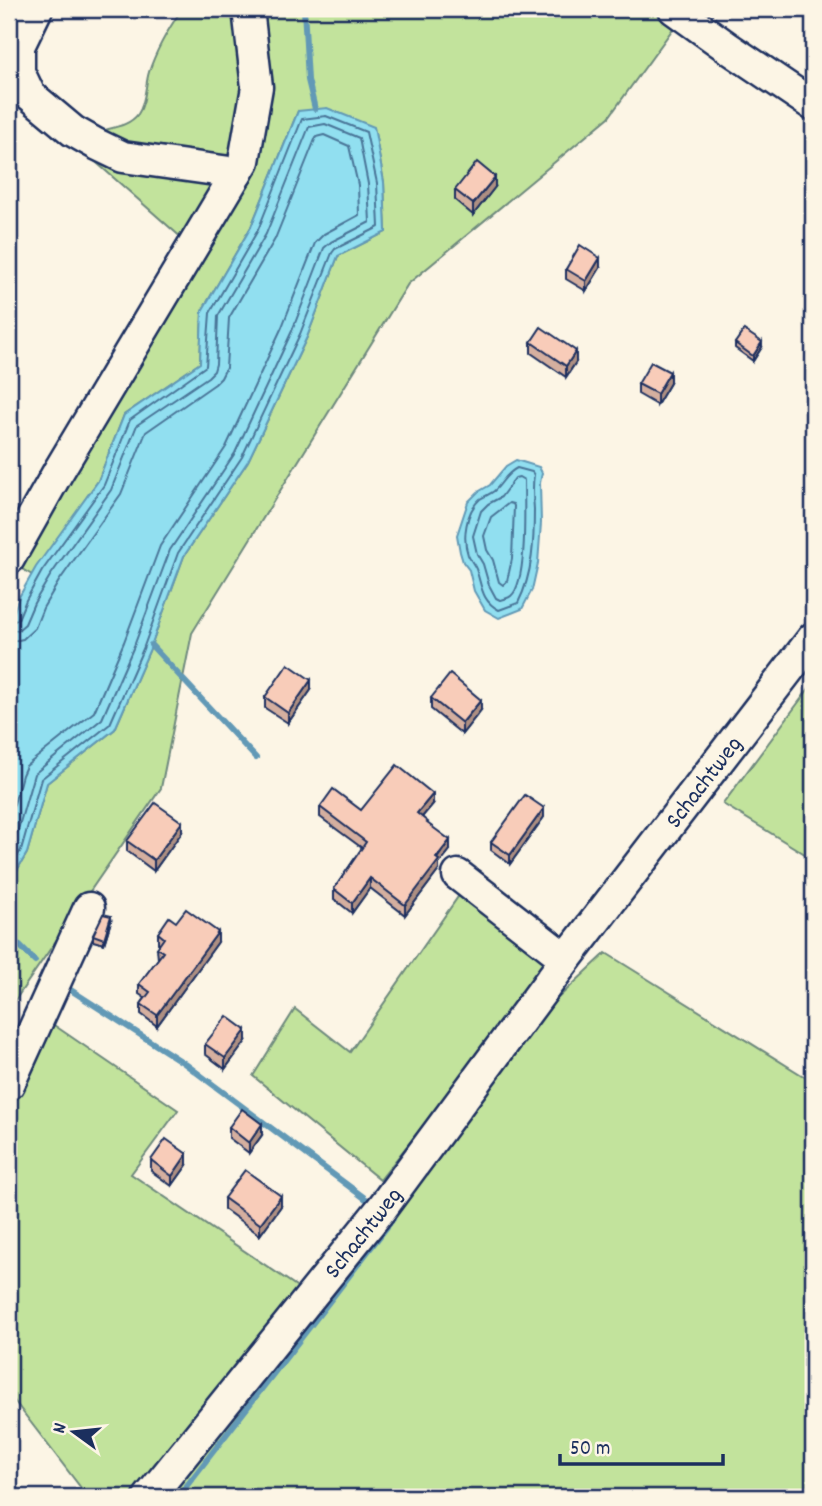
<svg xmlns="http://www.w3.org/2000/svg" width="822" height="1506" font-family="Dekko,sans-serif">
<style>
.green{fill:#c2e39c;stroke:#6e897d;stroke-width:2}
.water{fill:#91dff0;stroke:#6299b6;stroke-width:2}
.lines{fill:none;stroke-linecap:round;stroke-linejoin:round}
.shore{stroke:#4a7598;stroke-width:2}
.stream{stroke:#6299b6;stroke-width:6}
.minor-casing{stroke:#1b2f5e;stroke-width:35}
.minor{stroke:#fcf5e5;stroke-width:30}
.wall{fill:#d5af9f;stroke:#1b2f5e;stroke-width:2}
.shaded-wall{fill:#ae8f82;stroke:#1b2f5e;stroke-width:2}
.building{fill:#f8ccb9;stroke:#1b2f5e;stroke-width:2}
.labels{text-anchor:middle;stroke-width:5;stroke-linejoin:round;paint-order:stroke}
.street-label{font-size:24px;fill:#1b2f5e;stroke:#fcf5e5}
</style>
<rect width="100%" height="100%" fill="#fcf5e5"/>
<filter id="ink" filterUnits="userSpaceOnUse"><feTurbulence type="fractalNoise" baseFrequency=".0143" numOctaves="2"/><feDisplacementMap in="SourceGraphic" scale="14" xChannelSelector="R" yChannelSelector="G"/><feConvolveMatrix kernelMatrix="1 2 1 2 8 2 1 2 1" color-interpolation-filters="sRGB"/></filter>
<g filter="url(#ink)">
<g class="green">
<path d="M182,9H656L677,23L609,117L408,284L192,633L161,788L9,1009V884L27,853L47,783L115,729L149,651L184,556L248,461L307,337L338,256L386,232L384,182L374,128L298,111L251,227L202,311L200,363L124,415L98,481L32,575L17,566L9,578V527L184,240L89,156L104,130C116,127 130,125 138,114C146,103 145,85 149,72C156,50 169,28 182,9Z"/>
<path d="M813,683V859L723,804Z"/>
<path d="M460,894L554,960L380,1180L253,1076L295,1009L350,1052Z"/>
<path d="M606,953L813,1082V1497H165L541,1014Z"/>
<path d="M48,1021L178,1110L131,1174L299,1288L137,1497H88L9,1394V1105Z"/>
</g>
<g class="water">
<path d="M327,108L374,127L384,182L386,232L338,256L307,337L248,461L184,556L149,651L115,729L47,783L27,853L9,884V626L19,597L36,567L98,481L124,415L200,363L202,311L251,227L298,111Z"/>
<path d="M516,460L539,467L542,473L540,483L541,523L538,563L532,590L522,609L499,618L485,610L474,591L469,570L463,562L460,552L457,535L468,502L478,492L490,485L506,466Z"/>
</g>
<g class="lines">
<g class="shore">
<path d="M517,468L532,472L534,475C532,486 533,497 534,509C534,540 533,574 518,603L499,610C481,601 482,586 476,569C474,564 470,560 468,555C462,537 466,512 480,499C485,496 490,494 494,491C503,483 505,474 517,468Z"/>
<path d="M519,477L524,480C524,502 528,582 511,596C509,598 501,600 500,600L496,598L489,585L483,564L477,554L473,536L481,511L488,504L501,497L515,478Z"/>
<path d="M509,503L513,504L514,506L512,559L507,581L503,585L499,582L493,560L487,550L484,536L491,517Z"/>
<path d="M9,622H13L18,619L26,600L42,571L104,485L130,420L206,366L210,313L258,230L302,119L326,116L366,132L377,183L379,227L335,249L332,253L300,334L242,457L178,553L143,649L110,724L41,779L21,850L9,871"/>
<path d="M9,631L18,630L25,624L34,603L50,576L111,490L137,425L208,377L214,371L216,364L218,316L266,234L309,127L325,124L359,138L368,184L370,222L331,242L324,248L292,331L235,453L170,550L134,646L102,719L34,774L13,847L9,854"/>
<path d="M9,642L23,639L35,628L43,608L59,581L121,494L146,432L215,384L221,378L226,368L229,318L275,239L316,137L324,135L349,146L358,185L359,215L324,234L315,243L282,327L226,447L160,546L124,642L94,712L26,766L22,775L9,822"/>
</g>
<g class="stream">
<path d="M304,9L308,80L315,109"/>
<path d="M151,645L256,758"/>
<path d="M9,940L16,942L35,961"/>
<path d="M63,985L184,1063L366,1199"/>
<path d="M178,1497L393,1219"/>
</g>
<defs>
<g id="minor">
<path d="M37,9L19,46V72L30,95L73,131L96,144L123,157L237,173"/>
<path d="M674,9L727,47L813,105"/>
<path d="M9,559L58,472L244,161L257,87L248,9"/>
<path d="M458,875L566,959"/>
<path d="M9,1084L89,908"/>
<path id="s1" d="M149,1497L382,1208L566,959L813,638"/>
</g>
</defs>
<use href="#minor" class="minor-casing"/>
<use href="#minor" class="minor"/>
</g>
<g class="wall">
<path d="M495,187L473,215L455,200V190Z"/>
<path d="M600,268L586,291L566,279V269Z"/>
<path d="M531,342L576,362L566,377L531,353Z"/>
<path d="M735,343L762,347L753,361L735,348Z"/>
<path d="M670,383L657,405L638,394V384Z"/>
<path d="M311,690L288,723L265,708V697Z"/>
<path d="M431,698L481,710L462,734L431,709Z"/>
<path d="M433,804L422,817L450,850L439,864V870L405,915L370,888L352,913L334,899V889L362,848L320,817V807L361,810Z"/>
<path d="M544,817L510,864L491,850V842Z"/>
<path d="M182,832L154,871L127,851V841Z"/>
<path d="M111,921L104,944L93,941V935Z"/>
<path d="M176,922L218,942L157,1026L141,1014V1004L145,998L139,994V984L158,959L157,948L160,945L158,943V933Z"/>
<path d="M246,1041L225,1069L205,1054V1044Z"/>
<path d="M229,1127L262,1135L249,1153L229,1138Z"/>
<path d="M151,1160L187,1165L172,1186L151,1171Z"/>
<path d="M224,1198L281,1206L260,1235L224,1209Z"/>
</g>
<g class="shaded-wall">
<path d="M495,177V187L473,215V204Z"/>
<path d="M600,258V268L586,291V281Z"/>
<path d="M762,342V347L753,361V356Z"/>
<path d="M576,351V362L566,377V366Z"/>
<path d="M670,372V383L657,405V394Z"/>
<path d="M311,680V690L288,723V713Z"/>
<path d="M481,700V710L462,734V723Z"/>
<path d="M433,794V804L417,823V813Z"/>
<path d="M544,808V817L510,864V855Z"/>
<path d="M182,822V832L154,871V860Z"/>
<path d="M450,840V850L439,864V870L405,915V905Z"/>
<path d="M370,878V888L352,913V903Z"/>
<path d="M111,916V921L104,944V939Z"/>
<path d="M218,932V942L157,1026V1015Z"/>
<path d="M246,1030V1041L225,1069V1058Z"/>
<path d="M262,1124V1135L249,1153V1143Z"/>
<path d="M187,1154V1165L172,1186V1176Z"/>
<path d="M281,1196V1206L260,1235V1224Z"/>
</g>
<g class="building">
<path d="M477,162L495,177L473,204L455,190Z"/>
<path d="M580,245L600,258L586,281L566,269Z"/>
<path d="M541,327L576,351L566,366L531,342Z"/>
<path d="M744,330L762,342L753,356L735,343Z"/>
<path d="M651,362L670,372L657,394L638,384Z"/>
<path d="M288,664L311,680L288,713L265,697Z"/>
<path d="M450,674L481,700L462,723L431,698Z"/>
<path d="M397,765L433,794L417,813L428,822L427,823L450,840L436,858L439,860L405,905L370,878L352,903L334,889L366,842L320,807L333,789L361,810Z"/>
<path d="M525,795L544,808L510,855L491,842Z"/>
<path d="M155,803L182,822L154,860L127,841Z"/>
<path d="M186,909L218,932L157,1015L141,1004L150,992L139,984L163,952L157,948L164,938L158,933L169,917L176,922Z"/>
<path d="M103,914L111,916L104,939L93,935Z"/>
<path d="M227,1016L246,1030L225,1058L205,1044Z"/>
<path d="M242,1109L262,1124L249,1143L229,1127Z"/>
<path d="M166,1139L187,1154L172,1176L151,1160Z"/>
<path d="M245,1170L281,1196L260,1224L224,1198Z"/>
</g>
</g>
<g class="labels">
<g class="street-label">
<text dy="8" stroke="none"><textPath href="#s1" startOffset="905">Schachtweg</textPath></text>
<text dy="8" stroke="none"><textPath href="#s1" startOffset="340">Schachtweg</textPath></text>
</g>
</g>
<rect width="822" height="1506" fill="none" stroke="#fcf5e5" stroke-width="35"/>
<rect x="18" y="18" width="787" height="1471" fill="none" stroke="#1b2f5e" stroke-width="2.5" filter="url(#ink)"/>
<g transform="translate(74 1432) rotate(285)" stroke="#fcf5e5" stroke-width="5" paint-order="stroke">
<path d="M0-5L12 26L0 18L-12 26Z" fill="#1b2f5e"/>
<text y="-10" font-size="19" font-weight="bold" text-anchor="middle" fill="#1b2f5e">N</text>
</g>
<path d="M560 1454v10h163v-10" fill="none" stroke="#1b2f5e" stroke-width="3.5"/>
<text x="570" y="1454" font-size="21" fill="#1b2f5e" stroke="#fcf5e5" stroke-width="5" paint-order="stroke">50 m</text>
</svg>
